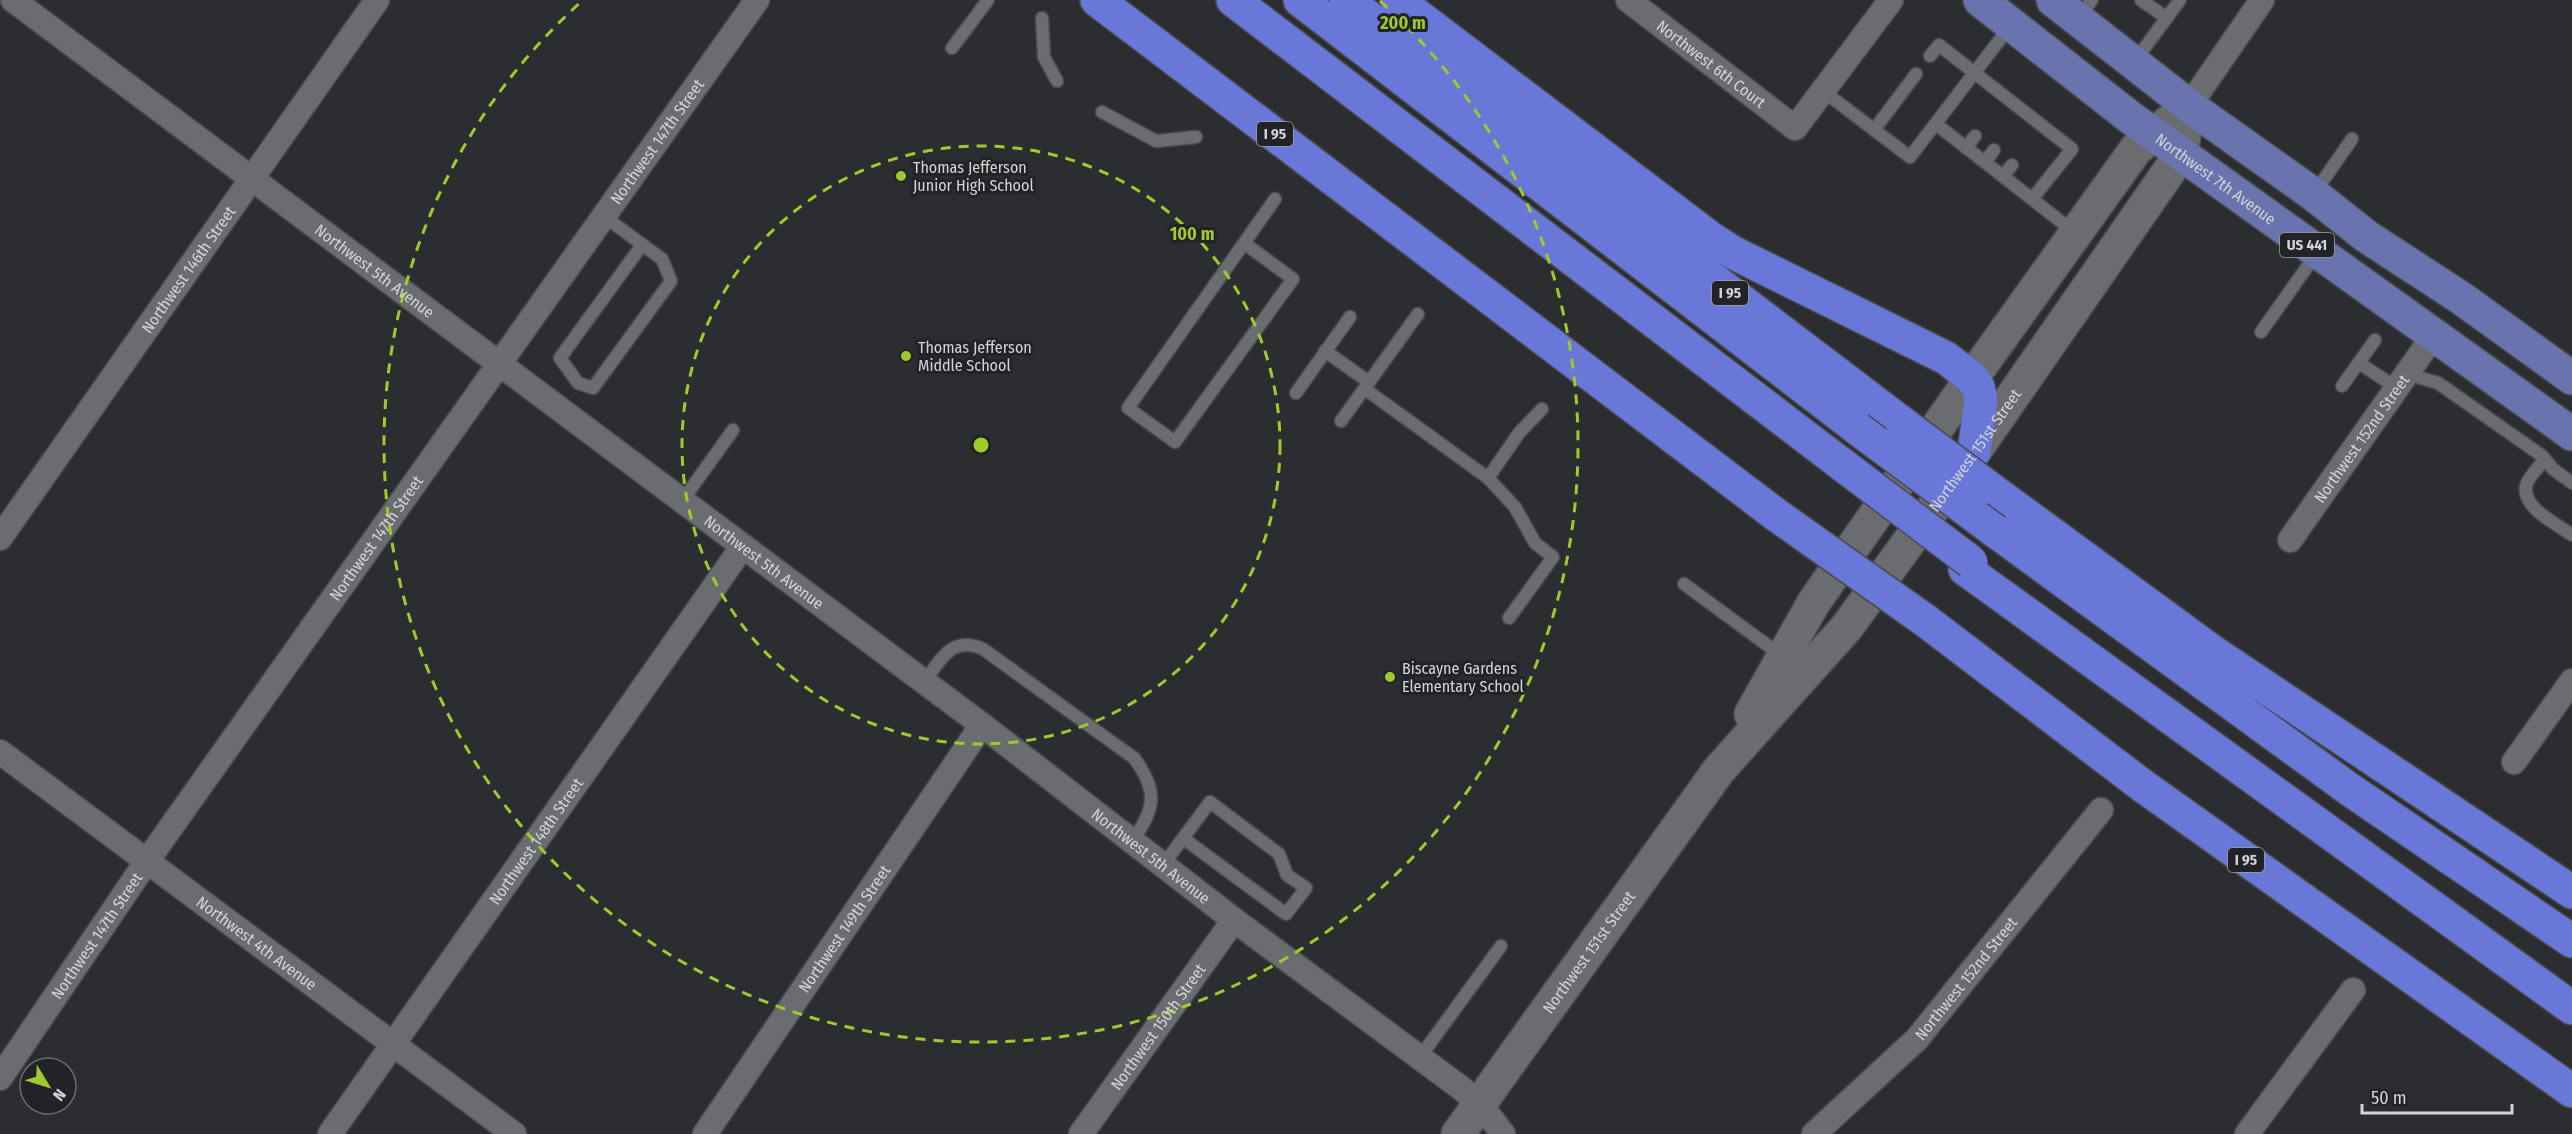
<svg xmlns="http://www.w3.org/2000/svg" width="2572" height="1134" font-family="'Fira Sans Condensed',sans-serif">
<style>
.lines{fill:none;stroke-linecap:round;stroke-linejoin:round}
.lane-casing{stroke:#494a4d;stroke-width:15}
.street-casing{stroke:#494a4d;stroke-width:27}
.secondary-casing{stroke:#494a4d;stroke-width:36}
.primary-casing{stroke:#494a4d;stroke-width:36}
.highway-casing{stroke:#494a4d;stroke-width:36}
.lane{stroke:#6b6c70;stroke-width:12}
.street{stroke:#6b6c70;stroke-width:24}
.secondary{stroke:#6b6c70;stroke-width:33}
.primary{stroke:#6973ae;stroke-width:33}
.highway{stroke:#6877d8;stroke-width:33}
.highway-bridge-casing{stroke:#494a4d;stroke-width:36;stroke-linecap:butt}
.highway-bridge{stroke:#6877d8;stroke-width:33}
.ring{fill:none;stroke:#9eca2e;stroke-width:3;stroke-dasharray:10 8}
.poi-dot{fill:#9eca2e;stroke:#222326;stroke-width:2}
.labels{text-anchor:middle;stroke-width:6;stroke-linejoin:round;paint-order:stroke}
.shield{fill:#222326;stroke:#9e9fa1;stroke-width:1.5}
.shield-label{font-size:15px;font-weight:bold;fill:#d3d4d6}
.street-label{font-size:16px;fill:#d3d4d6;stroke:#222326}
.poi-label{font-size:16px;fill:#d3d4d6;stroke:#222326;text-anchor:start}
.centre{fill:#9eca2e;stroke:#222326;stroke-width:3}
.ring-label{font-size:18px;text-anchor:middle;font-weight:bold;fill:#9eca2e;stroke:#222326;stroke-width:6;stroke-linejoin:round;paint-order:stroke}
</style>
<rect width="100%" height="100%" fill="#2c2d30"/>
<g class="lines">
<defs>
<g id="lane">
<path d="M2141,0L2167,18"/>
<path d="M1042,18L1044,57L1057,81"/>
<path d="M2078,18L2092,0"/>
<path d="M952,48L988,0"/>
<path d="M1930,56L1939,45L2072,149L2032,199L2074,232"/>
<path d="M2134,62L2180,0"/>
<path d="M1823,91L1910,157L2011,25"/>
<path d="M1102,112L1156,141L1196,137"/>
<path d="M1936,124L2032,199"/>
<path d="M1874,130L1916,74"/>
<path d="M1966,148L1975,136"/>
<path d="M1985,162L1994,150"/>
<path d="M2003,176L2012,165"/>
<path d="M2315,192L2352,139"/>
<path d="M605,217L662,259L671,281L593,388L578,383L560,358L642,245"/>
<path d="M1244,243L1293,279L1175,442L1128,408L1275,199"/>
<path d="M2261,332L2317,253"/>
<path d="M1325,351L1369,382"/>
<path d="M2359,363L2397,388"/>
<path d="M2407,374L2438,383L2541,455L2553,469L2572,483"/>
<path d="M2342,386L2375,340"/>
<path d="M1365,389L1488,478L1515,507L1535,543L1553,557L1509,618"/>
<path d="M1296,393L1350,317"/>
<path d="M1341,421L1418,314"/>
<path d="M2545,459C2539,467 2528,477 2526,486C2522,508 2557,524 2572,535"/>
<path d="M1488,478L1519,433L1542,409"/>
<path d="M682,501L733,430"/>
<path d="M1684,584L1782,656"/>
<path d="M924,682C941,660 951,635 983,649L1134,758C1158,790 1156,809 1132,841"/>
<path d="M1163,865L1210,802L1279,854L1287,875L1306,888L1286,914L1183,838"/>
<path d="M1420,1057L1501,946"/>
</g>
<g id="street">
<path id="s1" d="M13,0L982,725L1234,920L1461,1088L1480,1104L1503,1134"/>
<path id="s2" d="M1628,0L1795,128L1891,0"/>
<path d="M2189,106L2262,0"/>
<path id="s3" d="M0,538L377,0"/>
<path id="s4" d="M2290,540L2434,335"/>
<path id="s5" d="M0,752L514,1134"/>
<path d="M2514,762L2572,681"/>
<path id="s6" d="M0,1078L147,861L757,0"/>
<path id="s7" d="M330,1134L743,546"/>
<path id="s8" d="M705,1134L982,725"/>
<path id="s9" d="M1081,1134L1234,920"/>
<path id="s10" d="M1814,1134L1917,1039L2101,810"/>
<path d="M2247,1134L2353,990"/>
</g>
<g id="secondary">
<path d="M1751,714L1814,602L1972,378L2136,149L2175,117"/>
<path id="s11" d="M1458,1134L1719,770L1847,627L1974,452L2181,154L2189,106"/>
</g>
<g id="primary">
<path id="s12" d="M1980,0L2131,118L2572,434"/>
<path d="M2053,0L2189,106L2313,194L2366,236L2461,298L2572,378"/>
</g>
<g id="highway">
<path d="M1097,0L1775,514"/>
<path d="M1233,0L1836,460"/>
<path d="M1300,0L1858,429"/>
<path d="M1346,0L1902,423"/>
<path d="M1397,0L1709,237L1732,252L1946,358L1972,378L1978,387L1981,399L1974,452"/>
<path d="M1988,487L2213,652L2572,892"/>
<path d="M1995,531L2349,789L2572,941"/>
<path d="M1965,569L2572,1008"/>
<path d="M1926,621L2143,786L2572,1091"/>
</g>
</defs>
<use href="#lane" class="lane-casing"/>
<use href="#street" class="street-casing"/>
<use href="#secondary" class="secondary-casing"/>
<use href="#primary" class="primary-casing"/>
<use href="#highway" class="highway-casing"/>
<use href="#lane" class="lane"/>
<use href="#street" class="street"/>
<use href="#secondary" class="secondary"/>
<use href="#primary" class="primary"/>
<use href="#highway" class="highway"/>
<defs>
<g id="highway-bridge">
<path d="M1902,423L1988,487"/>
<path d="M1858,429L1995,531"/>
<path d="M1836,460L1971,562"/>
<path d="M1775,514L1926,621"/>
</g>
</defs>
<use href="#highway-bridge" class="highway-bridge-casing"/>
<use href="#highway-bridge" class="highway-bridge"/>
</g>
<g class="ring">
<circle cx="981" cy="445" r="299"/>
<path d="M1380 1A597 597 0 1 1 582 1"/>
</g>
<g class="poi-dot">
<circle cx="901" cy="176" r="6"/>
<circle cx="906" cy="356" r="6"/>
<circle cx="1390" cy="677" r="6"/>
</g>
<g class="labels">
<g class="shield">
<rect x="1257" y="122" width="36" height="24" rx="4.5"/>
<rect x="2280" y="233" width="54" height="24" rx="4.5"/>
<rect x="1712" y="281" width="36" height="24" rx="4.5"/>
<rect x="2228" y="848" width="36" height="24" rx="4.5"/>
</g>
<g class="shield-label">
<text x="1275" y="139">I 95</text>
<text x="2307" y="250">US 441</text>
<text x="1730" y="298">I 95</text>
<text x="2246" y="865">I 95</text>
</g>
<g class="street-label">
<text dy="6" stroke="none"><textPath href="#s2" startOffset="105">Northwest 6th Court</textPath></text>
<text dy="6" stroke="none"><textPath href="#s6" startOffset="1144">Northwest 147th Street</textPath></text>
<text dy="6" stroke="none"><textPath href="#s12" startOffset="296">Northwest 7th Avenue</textPath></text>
<text dy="6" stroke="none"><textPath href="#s3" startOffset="328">Northwest 146th Street</textPath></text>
<text dy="6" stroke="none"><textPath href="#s1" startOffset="452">Northwest 5th Avenue</textPath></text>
<text dy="6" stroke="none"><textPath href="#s4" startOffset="124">Northwest 152nd Street</textPath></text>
<text dy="6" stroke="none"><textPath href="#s11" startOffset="858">Northwest 151st Street</textPath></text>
<text dy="6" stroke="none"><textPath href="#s6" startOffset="658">Northwest 147th Street</textPath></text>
<text dy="6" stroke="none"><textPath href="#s1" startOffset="938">Northwest 5th Avenue</textPath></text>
<text dy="6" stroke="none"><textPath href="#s7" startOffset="358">Northwest 148th Street</textPath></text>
<text dy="6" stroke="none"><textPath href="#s1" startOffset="1424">Northwest 5th Avenue</textPath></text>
<text dy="6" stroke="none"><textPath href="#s8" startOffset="248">Northwest 149th Street</textPath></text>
<text dy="6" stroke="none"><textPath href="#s6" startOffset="172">Northwest 147th Street</textPath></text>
<text dy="6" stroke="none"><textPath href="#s5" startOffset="320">Northwest 4th Avenue</textPath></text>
<text dy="6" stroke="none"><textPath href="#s11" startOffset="224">Northwest 151st Street</textPath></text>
<text dy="6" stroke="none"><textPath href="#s10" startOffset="218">Northwest 152nd Street</textPath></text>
<text dy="6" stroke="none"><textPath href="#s9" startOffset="132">Northwest 150th Street</textPath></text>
</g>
<g class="poi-label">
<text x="913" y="173">Thomas Jefferson<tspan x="913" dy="18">Junior High School</tspan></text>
<text x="918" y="353">Thomas Jefferson<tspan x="918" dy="18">Middle School</tspan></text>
<text x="1402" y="674">Biscayne Gardens<tspan x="1402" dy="18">Elementary School</tspan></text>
</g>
</g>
<circle cx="981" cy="445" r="9" class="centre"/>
<g class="ring-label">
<text x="1403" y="29">200 m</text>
<text x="1192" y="240">100 m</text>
</g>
<g transform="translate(48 1086) rotate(128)"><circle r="28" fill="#222326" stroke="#696a6c" stroke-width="1.5"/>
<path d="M0-4.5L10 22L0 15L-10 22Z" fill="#9eca2e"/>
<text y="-9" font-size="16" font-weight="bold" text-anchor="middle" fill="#d3d4d6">N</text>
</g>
<path d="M2362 1104v9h150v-9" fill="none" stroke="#d3d4d6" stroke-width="3"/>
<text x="2371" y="1104" font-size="18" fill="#d3d4d6" stroke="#222326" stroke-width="4.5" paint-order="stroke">50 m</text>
</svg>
